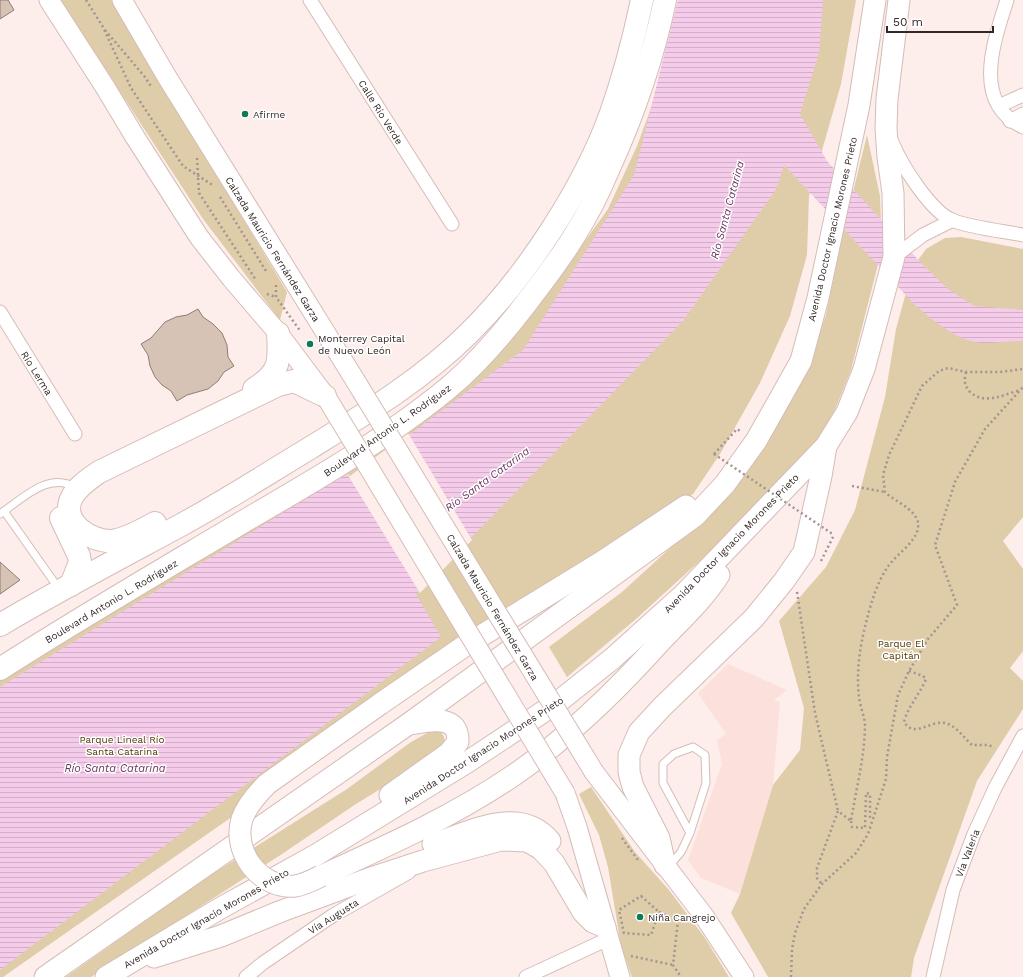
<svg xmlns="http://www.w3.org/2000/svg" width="1023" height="977" font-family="'Work Sans',sans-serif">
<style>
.built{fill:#fce0db}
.green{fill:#dfcca9}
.water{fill:url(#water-rules)}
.pier{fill:#feeeeb}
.building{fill:#d7c3b5;stroke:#8f7d70}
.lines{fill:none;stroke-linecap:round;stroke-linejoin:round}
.lane-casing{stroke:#d5bcb7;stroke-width:9}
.street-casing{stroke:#d5bcb7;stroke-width:15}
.secondary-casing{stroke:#d5bcb7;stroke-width:21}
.primary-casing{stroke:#d5bcb7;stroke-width:23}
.highway-casing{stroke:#d5bcb7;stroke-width:24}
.path{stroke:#a29492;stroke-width:2.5;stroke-dasharray:2 3;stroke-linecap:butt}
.lane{stroke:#fff;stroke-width:7}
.street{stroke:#fff;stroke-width:13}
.secondary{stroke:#fff;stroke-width:19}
.primary{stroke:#fff;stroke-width:21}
.highway{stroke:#fff;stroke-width:22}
.secondary-bridge-casing{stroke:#d5bcb7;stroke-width:21;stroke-linecap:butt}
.primary-bridge-casing{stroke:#d5bcb7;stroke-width:23;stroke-linecap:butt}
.path-bridge{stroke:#a29492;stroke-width:2.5;stroke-dasharray:2 3;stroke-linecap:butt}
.secondary-bridge{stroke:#fff;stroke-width:19}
.primary-bridge{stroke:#fff;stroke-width:21}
.poi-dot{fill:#0c7b56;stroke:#fff;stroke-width:1.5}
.labels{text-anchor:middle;stroke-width:3;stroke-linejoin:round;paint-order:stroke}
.street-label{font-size:10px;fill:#312725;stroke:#fff}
.poi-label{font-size:10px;fill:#312725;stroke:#fff;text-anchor:start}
.park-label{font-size:10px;fill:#513a02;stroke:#fff}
.water-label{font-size:11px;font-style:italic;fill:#69355d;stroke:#fff}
</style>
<defs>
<pattern id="water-rules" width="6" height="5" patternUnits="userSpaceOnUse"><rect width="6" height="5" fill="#f5cbea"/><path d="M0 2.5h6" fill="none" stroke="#d2aec9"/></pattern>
</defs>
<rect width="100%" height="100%" fill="#feeeeb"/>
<path class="built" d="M728,664L787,690L774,700L780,702L773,785L740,894L701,878L688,860L722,764L717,740L726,734L698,693Z"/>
<g class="green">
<path d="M60,0H111L287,292L280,320L203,219Z"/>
<path d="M680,0H856L841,84L809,196L807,255L790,316L760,383L720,454L693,494L3,977H0V678L502,349L532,315L608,209L637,146L673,48Z"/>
<path d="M867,135L880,196L882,249L851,370L826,432L791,472L704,557L636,619L567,677L549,647L622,592L691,529L807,367L826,315L843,233Z"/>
<path d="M961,237L1023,249V517L1003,541L1023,569V651L1010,668L1023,681V709L977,781L914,958L911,977H768L731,913L740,894L773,785L800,750L804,708L779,621L826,567L855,510L885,397L896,329L913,267L926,249L945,238Z"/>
<path d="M436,728C445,734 446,740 444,750L356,804L282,854L91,977H66L203,880L347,789L411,742Z"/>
<path d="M591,787L635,852L669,890L705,938L729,977H632L621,946L608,867L599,835L579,794Z"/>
</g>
<path class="water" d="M678,0H823L819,53L800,114L827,161L924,266L948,289L974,306L1023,310V341C1010,341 998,343 985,343C959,343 934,321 915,305L784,165L777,188L683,321L416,594L441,637L0,970V687L346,474L350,479L523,350L634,175Z"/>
<path class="pier" d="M408,433L472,540L420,593L346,472L350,476Z"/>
<g class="building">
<path d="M0,0H8L14,10L0,19Z"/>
<path d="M198,309L203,317L213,324L222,333L227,345L228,357L234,366L224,372L218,381L208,389L187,395L177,401L171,391L162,385L155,377L150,366L148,355L141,344L151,338L165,322L176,317L187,315Z"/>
<path d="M0,562L20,580L0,594Z"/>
</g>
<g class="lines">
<defs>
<g id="lane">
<path d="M4,511L59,589"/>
<path d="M0,514C21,500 49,470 76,488"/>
<path d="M669,866L681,852L690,833L706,783L705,755L693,747L674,754L663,764V783L690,833"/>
</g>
<g id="street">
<path d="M310,0L452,224"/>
<path d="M1007,0C994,41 971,103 1023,127"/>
<path d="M999,106L1023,95"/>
<path d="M1010,121L1023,114"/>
<path d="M892,142C901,164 931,213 954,221C974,228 1002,231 1023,235"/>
<path d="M894,257L923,235L953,220"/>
<path d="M0,312L75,434"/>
<path d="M246,977L263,963L332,916L409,872"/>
<path d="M526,977L608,939"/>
<path d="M933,977L953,890L974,834L995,788L1023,736"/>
</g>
<g id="secondary">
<path d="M49,0L105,87L135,137L199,237L231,278L278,333L326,397"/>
<path d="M122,0L167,77L355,380"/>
<path d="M594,772L704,916L744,977"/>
<path d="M565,793L577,827L620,977"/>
</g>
<g id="primary">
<path d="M380,704L463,647L600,563L686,506"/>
<path d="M390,795L449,753L458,742C459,713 429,721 410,724"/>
<path d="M433,844C469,833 519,804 550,841"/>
<path d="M665,865L659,838L633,787L629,772V755L639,732L662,707L754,618L784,581L804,552L821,476L826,446"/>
<path d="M321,876C387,846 454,816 514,775C568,738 617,690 661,641C681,620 704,599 719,575"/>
<path d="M154,957L221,936L279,912L368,879L423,861L501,840L527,841L541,849L554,863L583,912L593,922L605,927"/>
<path d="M45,977L407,725L695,516L725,484L756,441L801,361L818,298L859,105L875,0"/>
<path d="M106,977L219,909L316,855L469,761L558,702L612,659L684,594L826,446L847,412L864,369L894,257L893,193L888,157L886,128L887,99L899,0"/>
</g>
<g id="highway">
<path d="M254,389C280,373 280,362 278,333"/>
<path d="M61,518L79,556L80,562L71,585"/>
<path d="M155,523C142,530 127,539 112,541C91,542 59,522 72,497C78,486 89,479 99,472L278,385L294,381L325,396"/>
<path d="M0,625C59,590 120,558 181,525C225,501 267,474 310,448C365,414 423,379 469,333C526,277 584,188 611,113C624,76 634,38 642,0"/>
<path d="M0,669C78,619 157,573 236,526C308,484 382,442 447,389C476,365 501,336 524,306C541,284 558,262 573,238C587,216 599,192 609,168C634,113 653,58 665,0"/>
</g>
</defs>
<use href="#lane" class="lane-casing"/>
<use href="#street" class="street-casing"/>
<use href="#secondary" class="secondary-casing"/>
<use href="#primary" class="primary-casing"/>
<use href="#highway" class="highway-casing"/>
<g class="path">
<path d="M86,0L103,27L131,88L183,166L214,186"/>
<path d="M105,30L145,77L152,88"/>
<path d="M197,158L199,193L256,280"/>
<path d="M220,197L266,271"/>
<path d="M276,285V297L301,332"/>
<path d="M267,294L276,297"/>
<path d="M966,372C964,380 964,385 970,392C985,405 1003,395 1020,390"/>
<path d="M714,454L737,429L742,432"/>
<path d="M852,486L885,492"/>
<path d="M821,561L834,535"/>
<path d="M797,592L815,713L838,811"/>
<path d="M909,671L923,676L926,679C920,694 908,706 904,722C915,740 933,717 948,724C958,728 964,738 972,745H989L994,748"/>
<path d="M851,821L852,827L865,828L866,793L870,794V820"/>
<path d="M622,838L638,860"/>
<path d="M821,883L817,878V868L838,811L851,821C856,789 865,756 865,724C864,715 860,706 859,697C856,671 860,645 867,619C871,603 877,583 887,568C895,555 915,544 918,528C921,511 895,502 885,492L883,475L889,455L922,386L939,371L948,368L966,372H1000L1023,369"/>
<path d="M641,896L659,912L651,935L624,933L619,910Z"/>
<path d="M659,912L678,921L673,965L681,977"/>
<path d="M631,956L673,965"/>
<path d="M791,977L792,949L795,933L804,909L822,884L856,853L868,834L886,779L887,757L898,695L909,671L928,639L957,605L935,545L955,482L985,429L1023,387"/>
</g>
<use href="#lane" class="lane"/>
<use href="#street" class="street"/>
<use href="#secondary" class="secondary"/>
<use href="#primary" class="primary"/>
<use href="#highway" class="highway"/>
<defs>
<g id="secondary-bridge">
<path d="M355,380L594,772"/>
<path d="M328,400L565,793"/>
</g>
<path id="primary-bridge" d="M321,876C313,880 304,885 295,886C260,889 232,852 242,819C247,805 257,794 267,784L380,704"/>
</defs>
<use href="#secondary-bridge" class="secondary-bridge-casing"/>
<use href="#primary-bridge" class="primary-bridge-casing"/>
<path class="path-bridge" d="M714,454L834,535"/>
<use href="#secondary-bridge" class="secondary-bridge"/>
<use href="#primary-bridge" class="primary-bridge"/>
</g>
<g class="poi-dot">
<circle cx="245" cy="114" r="4"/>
<circle cx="310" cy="344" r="4"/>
<circle cx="640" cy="917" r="4"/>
</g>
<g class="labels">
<g class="street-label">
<text transform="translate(381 112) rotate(58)" y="4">Calle Río Verde</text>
<text transform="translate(832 229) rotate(-77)" y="4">Avenida Doctor Ignacio Morones Prieto</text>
<text transform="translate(273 249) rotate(58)" y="4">Calzada Mauricio Fernández Garza</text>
<text transform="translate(37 373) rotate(58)" y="4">Río Lerma</text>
<text transform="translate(387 430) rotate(-35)" y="4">Boulevard Antonio L. Rodríguez</text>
<text transform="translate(731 543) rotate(-46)" y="4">Avenida Doctor Ignacio Morones Prieto</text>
<text transform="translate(111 601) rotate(-31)" y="4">Boulevard Antonio L. Rodríguez</text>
<text transform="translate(493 607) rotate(59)" y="4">Calzada Mauricio Fernández Garza</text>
<text transform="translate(483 750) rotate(-33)" y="4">Avenida Doctor Ignacio Morones Prieto</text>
<text transform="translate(967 853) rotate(-69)" y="4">Vía Valeria</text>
<text transform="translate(333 916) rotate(-32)" y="4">Vía Augusta</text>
<text transform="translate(206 918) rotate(-30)" y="4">Avenida Doctor Ignacio Morones Prieto</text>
</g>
<g class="poi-label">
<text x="253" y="118">Afirme</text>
<text x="318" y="342">Monterrey Capital<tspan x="318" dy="12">de Nuevo León</tspan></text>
<text x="648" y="921">Niña Cangrejo</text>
</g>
<g class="park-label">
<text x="901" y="647">Parque El<tspan x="901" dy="12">Capitán</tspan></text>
<text x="122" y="743">Parque Lineal Río<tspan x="122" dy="12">Santa Catarina</tspan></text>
</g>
<g class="water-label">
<text transform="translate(727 210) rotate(-75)" y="4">Río Santa Catarina</text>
<text transform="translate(487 479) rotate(-36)" y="4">Río Santa Catarina</text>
<text x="115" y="772">Río Santa Catarina</text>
</g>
</g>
<path d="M887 26v6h106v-6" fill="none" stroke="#312725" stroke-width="2"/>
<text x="893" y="26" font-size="12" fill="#312725" stroke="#ffffff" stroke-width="3" paint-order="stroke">50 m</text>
</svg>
